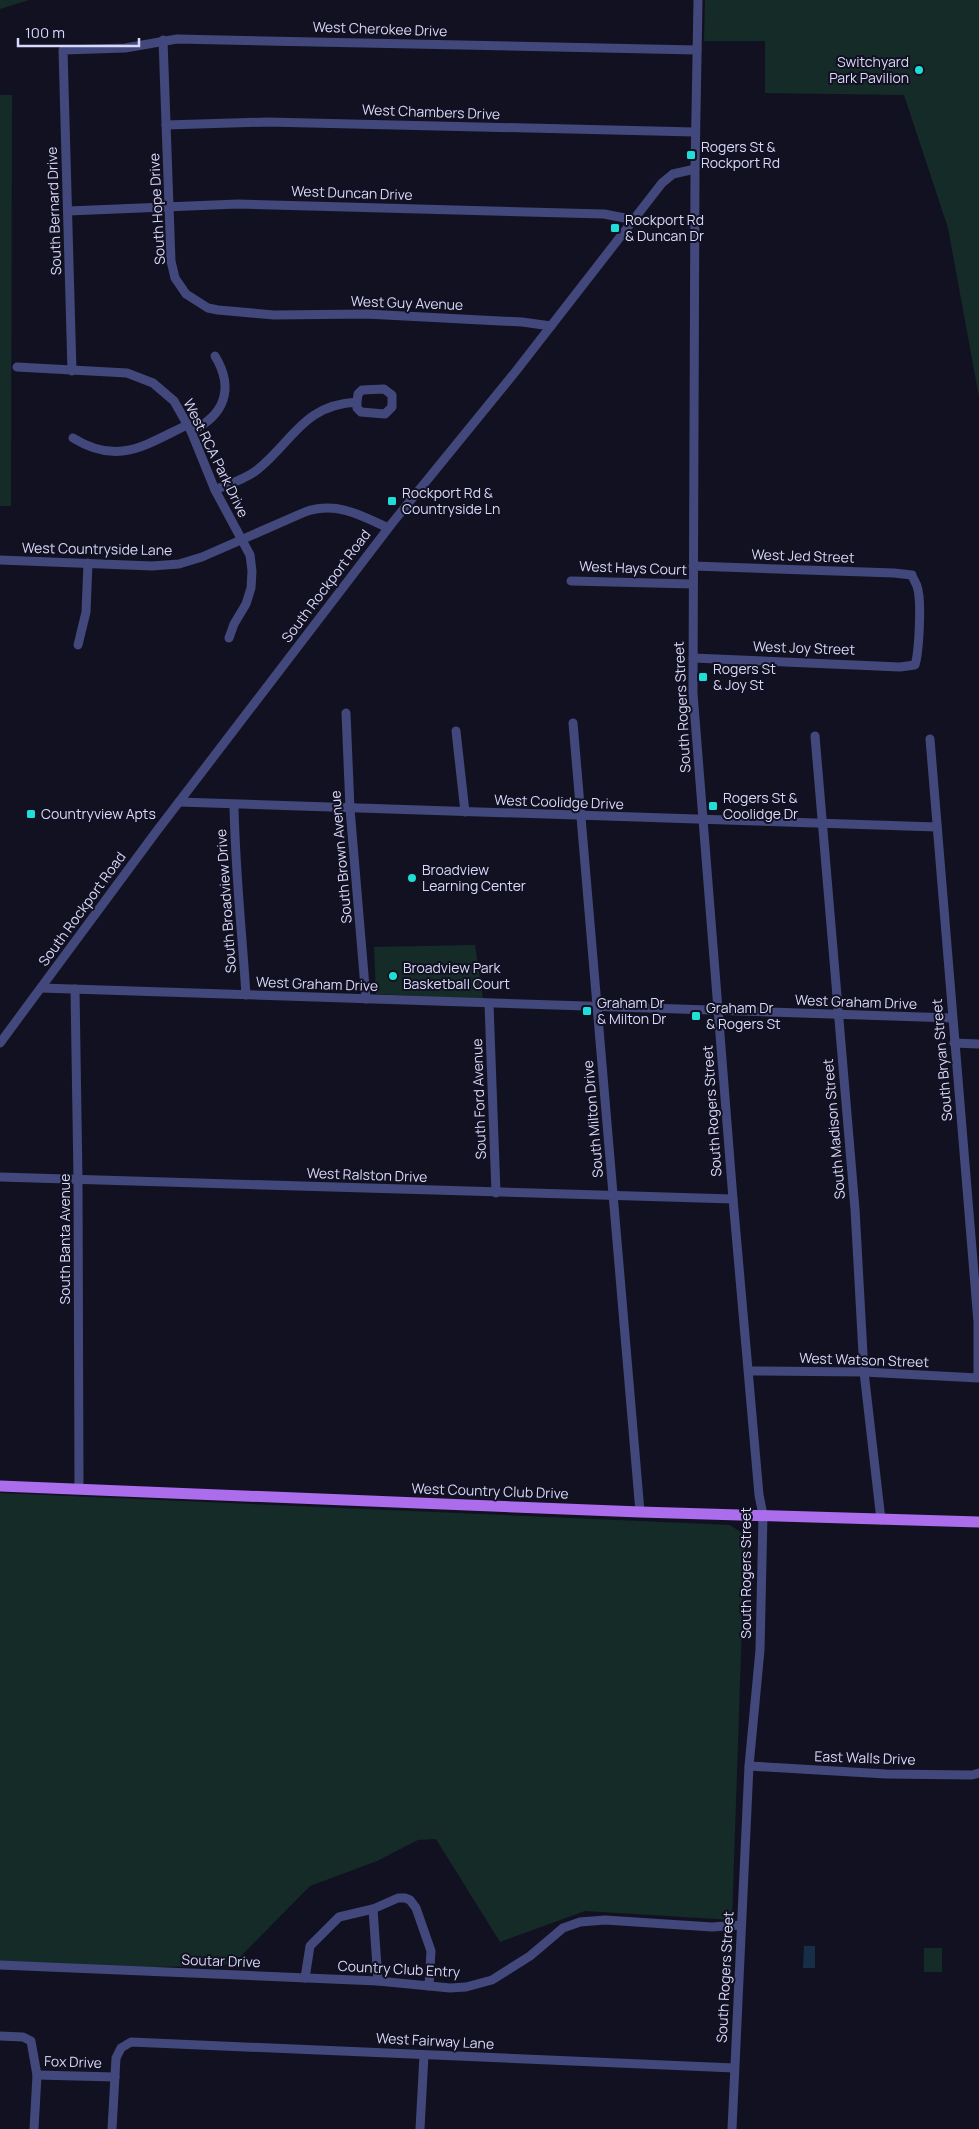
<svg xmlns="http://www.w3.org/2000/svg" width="979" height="2129" font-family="Manrope,sans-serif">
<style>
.green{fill:#152b27}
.water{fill:#172f46}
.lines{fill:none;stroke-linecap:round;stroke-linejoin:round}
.minor{stroke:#42487b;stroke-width:9}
.major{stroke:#ab6deb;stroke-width:11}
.poi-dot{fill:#1fded7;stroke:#121122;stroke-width:2}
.labels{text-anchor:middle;stroke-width:4;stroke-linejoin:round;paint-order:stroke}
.street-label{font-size:14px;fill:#d8d8fa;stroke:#121122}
.poi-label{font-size:14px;fill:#d8d8fa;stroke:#121122;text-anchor:start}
</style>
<rect width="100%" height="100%" fill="#121122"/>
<g class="green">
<path d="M0,0H29L0,9Z"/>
<path d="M705,0H979V397L948,228L904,95L765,93V41H704Z"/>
<path d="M0,95H12L11,506H0Z"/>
<path d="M475,945L483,999L376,994L374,947Z"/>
<path d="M0,1493L730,1525L745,1535L732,1920L585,1911L500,1942L436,1839L418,1840L377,1861L310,1886L236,1961L220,1966L0,1969Z"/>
<rect x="924" y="1948" width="18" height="24"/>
</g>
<path class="water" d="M804,1946H815V1968H803Z"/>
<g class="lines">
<g class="minor">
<path d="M698,0L695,169L693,693L733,1199L759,1495L763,1515L760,1650L749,1766L732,2129"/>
<path d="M163,40L171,261L175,278L186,294L208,308L218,310L274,315L366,314L522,322L551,326"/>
<path d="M166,125L268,122L695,132"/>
<path d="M68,211L238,204L604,214L635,220"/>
<path d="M17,367L127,373L153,383L174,401L191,431L215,490L250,555L252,571L251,588L246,604L234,624L229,638"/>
<path d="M72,371L63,50L125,48L177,39L697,50"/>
<path d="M191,431C224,416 235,389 215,356"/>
<path d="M73,438C118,466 145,445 187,425"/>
<path d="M215,490C229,484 246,479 257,470C294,440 303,405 357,402V408L361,412L385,414L392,407V395L384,389L362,390L358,394L357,402"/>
<path d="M0,560L152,566L179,564L202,557L305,512C336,501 361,515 388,528"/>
<path d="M571,581L693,584"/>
<path d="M78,645L86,612L88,563"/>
<path d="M693,658L900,667L915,665C919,652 922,600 917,586C916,583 913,579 912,575L894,573L693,566"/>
<path d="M346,713L350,809L366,999"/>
<path d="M573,723L640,1512"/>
<path d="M456,731L465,812"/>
<path d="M815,736L855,1209L864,1372L881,1520"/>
<path d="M179,802L937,827"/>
<path d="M234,805C235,869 242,932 246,995"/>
<path d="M41,988L952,1018"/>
<path d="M75,989L78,1180L79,1489"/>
<path d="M489,1004L496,1193"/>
<path d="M0,1043L156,832L393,522L516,371L662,183L673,174L695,169"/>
<path d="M954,1043L979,1044"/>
<path d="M0,1177L733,1199"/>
<path d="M750,1371L864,1372L978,1378V1322L930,739"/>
<path d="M749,1766L886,1774L972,1775L979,1773"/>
<path d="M373,1909L378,1981"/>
<path d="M0,1965L378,1981L450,1988L466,1987L492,1980L530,1956L563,1928L580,1922L605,1920L712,1927L741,1925"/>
<path d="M305,1978L310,1946L339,1917L373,1909L398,1898H405L410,1900L416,1908L431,1951L429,1986"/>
<path d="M0,2036L23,2037L31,2041L37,2075L34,2129"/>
<path d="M37,2075L115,2077"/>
<path d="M112,2129L116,2058L121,2048L131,2042L734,2068"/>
<path d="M420,2129L424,2055"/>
</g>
<path class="major" d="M0,1486L640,1512L979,1522"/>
</g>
<g class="poi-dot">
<circle cx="919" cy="70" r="5"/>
<rect x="686" y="150" width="10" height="10" rx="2.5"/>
<rect x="610" y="223" width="10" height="10" rx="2.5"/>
<rect x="387" y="496" width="10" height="10" rx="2.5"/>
<rect x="698" y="672" width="10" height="10" rx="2.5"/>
<rect x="708" y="801" width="10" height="10" rx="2.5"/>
<rect x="26" y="809" width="10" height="10" rx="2.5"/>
<circle cx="412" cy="878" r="5"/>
<circle cx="393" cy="976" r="5"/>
<rect x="582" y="1006" width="10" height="10" rx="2.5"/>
<rect x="691" y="1011" width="10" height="10" rx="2.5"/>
</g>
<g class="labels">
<g class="street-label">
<text transform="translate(380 29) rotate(2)" y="5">West Cherokee Drive</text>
<text transform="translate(431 112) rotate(2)" y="5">West Chambers Drive</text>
<text transform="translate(352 193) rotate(2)" y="5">West Duncan Drive</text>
<text transform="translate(157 209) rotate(-93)" y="5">South Hope Drive</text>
<text transform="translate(54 211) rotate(-92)" y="5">South Bernard Drive</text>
<text transform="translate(407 303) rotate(2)" y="5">West Guy Avenue</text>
<text transform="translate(216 458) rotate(64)" y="5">West RCA Park Drive</text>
<text transform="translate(97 549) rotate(1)" y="5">West Countryside Lane</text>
<text transform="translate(803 556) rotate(2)" y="5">West Jed Street</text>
<text transform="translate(633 568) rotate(2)" y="5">West Hays Court</text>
<text transform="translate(326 586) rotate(-53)" y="5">South Rockport Road</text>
<text transform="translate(804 648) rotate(2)" y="5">West Joy Street</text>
<text transform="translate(682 707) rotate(-93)" y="5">South Rogers Street</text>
<text transform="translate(559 802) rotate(2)" y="5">West Coolidge Drive</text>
<text transform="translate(341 857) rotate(-95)" y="5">South Brown Avenue</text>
<text transform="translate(226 901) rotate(-94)" y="5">South Broadview Drive</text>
<text transform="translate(82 909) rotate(-54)" y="5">South Rockport Road</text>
<text transform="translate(317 984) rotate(2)" y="5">West Graham Drive</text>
<text transform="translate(856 1002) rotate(2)" y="5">West Graham Drive</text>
<text transform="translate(942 1060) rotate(-95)" y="5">South Bryan Street</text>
<text transform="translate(479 1099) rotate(-92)" y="5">South Ford Avenue</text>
<text transform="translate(712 1111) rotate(-94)" y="5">South Rogers Street</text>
<text transform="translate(593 1119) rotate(-95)" y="5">South Milton Drive</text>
<text transform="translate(834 1129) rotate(-95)" y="5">South Madison Street</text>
<text transform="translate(367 1175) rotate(2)" y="5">West Ralston Drive</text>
<text transform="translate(65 1239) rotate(-90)" y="5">South Banta Avenue</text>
<text transform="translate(864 1360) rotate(2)" y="5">West Watson Street</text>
<text transform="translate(490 1491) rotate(2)" y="5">West Country Club Drive</text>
<text transform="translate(746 1573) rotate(-90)" y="5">South Rogers Street</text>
<text transform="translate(865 1758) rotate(2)" y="5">East Walls Drive</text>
<text transform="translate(221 1961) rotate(2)" y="5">Soutar Drive</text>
<text transform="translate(399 1969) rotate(3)" y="5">Country Club Entry</text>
<text transform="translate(725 1977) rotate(-87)" y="5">South Rogers Street</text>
<text transform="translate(435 2041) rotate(3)" y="5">West Fairway Lane</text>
<text transform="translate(73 2062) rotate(2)" y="5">Fox Drive</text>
</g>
<g class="poi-label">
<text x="909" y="67" text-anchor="end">Switchyard<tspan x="909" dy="16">Park Pavilion</tspan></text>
<text x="701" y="152">Rogers St &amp;<tspan x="701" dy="16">Rockport Rd</tspan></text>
<text x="625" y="225">Rockport Rd<tspan x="625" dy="16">&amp; Duncan Dr</tspan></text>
<text x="402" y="498">Rockport Rd &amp;<tspan x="402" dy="16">Countryside Ln</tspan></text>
<text x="713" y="674">Rogers St<tspan x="713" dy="16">&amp; Joy St</tspan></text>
<text x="723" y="803">Rogers St &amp;<tspan x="723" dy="16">Coolidge Dr</tspan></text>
<text x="41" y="819">Countryview Apts</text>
<text x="422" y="875">Broadview<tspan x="422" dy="16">Learning Center</tspan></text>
<text x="403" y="973">Broadview Park<tspan x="403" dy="16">Basketball Court</tspan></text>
<text x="597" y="1008">Graham Dr<tspan x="597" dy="16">&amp; Milton Dr</tspan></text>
<text x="706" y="1013">Graham Dr<tspan x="706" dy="16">&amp; Rogers St</tspan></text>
</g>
</g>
<path d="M18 38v8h121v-8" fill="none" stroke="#d8d8fa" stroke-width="2.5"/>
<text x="25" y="38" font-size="15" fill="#d8d8fa" stroke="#121122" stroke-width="4" paint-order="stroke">100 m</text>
</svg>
